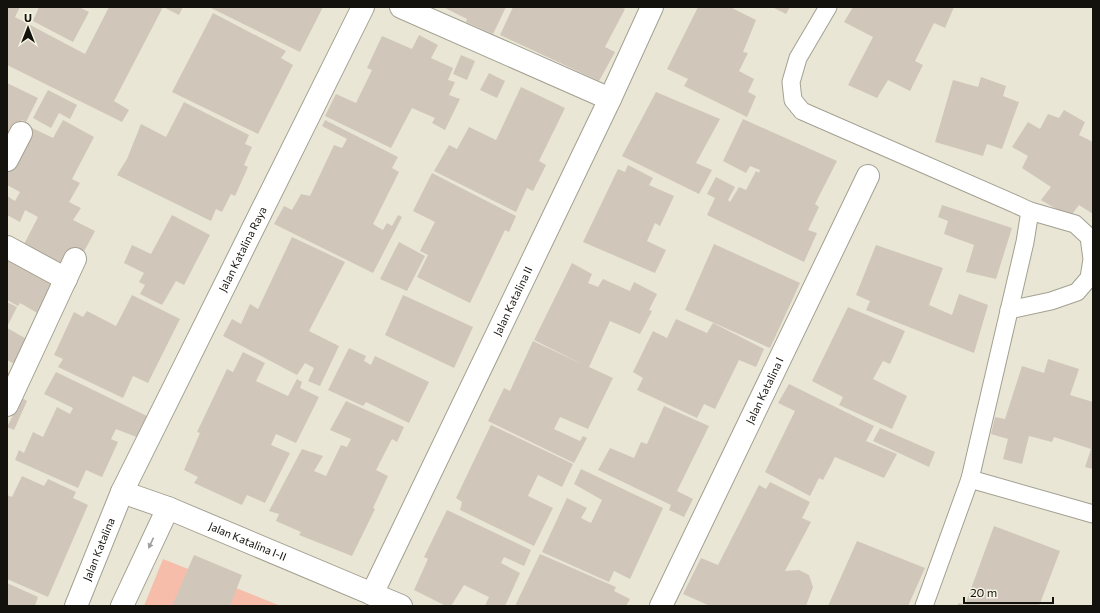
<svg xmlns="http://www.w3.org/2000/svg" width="1100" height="613" font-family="Commissioner,sans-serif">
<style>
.green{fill:#f6beaa}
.building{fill:#d1c6ba}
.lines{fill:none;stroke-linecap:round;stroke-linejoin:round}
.service-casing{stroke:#a3a091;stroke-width:19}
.minor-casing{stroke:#a3a091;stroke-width:24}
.service{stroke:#fff;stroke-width:17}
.minor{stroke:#fff;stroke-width:22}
.oneway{fill:#a1a09e}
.labels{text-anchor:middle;stroke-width:3;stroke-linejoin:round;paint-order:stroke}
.street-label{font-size:11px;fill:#13120d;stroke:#f6f3e3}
</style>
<rect width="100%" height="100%" fill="#e9e6d6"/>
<path class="green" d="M163,559L281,606H144Z"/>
<g class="building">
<path d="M7,7H20L15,17L85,54L109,7H183L179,15L163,7L114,101L129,110L122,122L7,65Z"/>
<path d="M39,7H79L89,12L73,42L33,21Z"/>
<path d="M209,7H323L300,52Z"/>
<path d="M443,7H506L493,34L466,22L467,19Z"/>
<path d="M513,7H620L625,9L605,47L615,52L599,81L500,35Z"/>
<path d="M698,7H730L756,20L743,52L748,53L739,71L754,79L748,92L756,96L747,117L684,86L688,79L667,69Z"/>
<path d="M772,7H790L786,14Z"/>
<path d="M853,7H954L945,28L934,23L915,61L923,65L910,91L888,80L877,98L848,85L873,37L844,22Z"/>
<path d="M213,13L286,51L281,58L293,65L258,134L172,92Z"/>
<path d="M419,35L438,45L431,58L453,68L448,80L455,82L449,95L460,99L445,130L432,123L435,118L412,108L391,148L325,116L336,94L356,103L372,70L367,68L382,36L412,49Z"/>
<path d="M461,55L475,61L467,80L453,74Z"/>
<path d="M489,73L505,81L497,98L480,90Z"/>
<path d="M981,77L1006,86L1003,96L1019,102L1002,149L987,144L983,156L935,142L953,80L978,87Z"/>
<path d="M7,83L38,98L26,122L22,120L7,153Z"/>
<path d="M521,87L565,108L539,161L546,165L533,191L527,188L516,212L434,171L449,145L457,149L469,127L496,140Z"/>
<path d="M48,90L77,105L70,119L59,113L51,128L33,118Z"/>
<path d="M656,92L720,119L696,163L712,170L699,194L622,156Z"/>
<path d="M184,102L249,135L245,144L252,147L244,165L248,167L235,196L231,194L222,212L216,209L211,221L117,175L127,159L141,124L166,137Z"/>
<path d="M1064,110L1085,122L1079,135L1093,142V214L1079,205L1070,217L1041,200L1051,187L1022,168L1028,156L1012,147L1028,122L1040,129L1048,114L1059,118Z"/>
<path d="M743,119L837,161L815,204L819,207L808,230L817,233L804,262L707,215L715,198L707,194L716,177L735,187L728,200L730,202L739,187L746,190L756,171L759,173L760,170L750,166L746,173L723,161Z"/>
<path d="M63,120L94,137L72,179L80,183L69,202L81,208L73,220L95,231L80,259L65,277L20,252L38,217L25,210L20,222L7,215V196L15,201L20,192L7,185V170L28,126L53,138Z"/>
<path d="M325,120L398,157L392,168L399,172L373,224L383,230L387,223L392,226L398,215L402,217L373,273L274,224L284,206L292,210L301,194L310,196L334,145L342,148L347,139L322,126Z"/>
<path d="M628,165L653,178L649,185L674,196L660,226L655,223L647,241L666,250L655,273L583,242L618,169L625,172Z"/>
<path d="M432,173L516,216L509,232L505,230L470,303L417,277L428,255L420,251L435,222L413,211Z"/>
<path d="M942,205L1012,228L996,279L966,272L974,245L944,234L948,221L938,217Z"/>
<path d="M172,215L210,235L184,285L176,281L162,305L140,294L145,285L139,282L144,273L124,263L132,245L151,254Z"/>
<path d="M292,237L345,262L309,331L339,346L320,386L308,381L314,368L305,363L297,375L223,336L232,319L241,324L250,304L258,309Z"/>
<path d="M399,242L425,256L407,291L380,279Z"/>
<path d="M714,244L800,283L770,348L685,310Z"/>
<path d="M876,245L943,268L929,305L952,315L959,294L988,305L974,353L866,310L870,301L856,295Z"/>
<path d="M7,255L59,277L39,314L20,303L18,306L7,300Z"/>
<path d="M572,263L592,274L588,283L598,287L603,279L630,291L634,282L657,294L649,310L652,311L640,334L610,321L589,367L613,378L588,429L560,417L554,429L580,441L583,436L587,438L574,463L488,421L504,388L510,391L533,341L584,365L534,340Z"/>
<path d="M132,295L180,319L148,383L133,376L123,398L58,367L63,359L54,355L74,312L83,317L87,311L116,326Z"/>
<path d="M403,295L473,327L454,368L385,335Z"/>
<path d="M7,302L17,307L7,327Z"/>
<path d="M848,307L905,331L890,364L883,361L873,379L907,396L892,429L839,405L843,397L812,381Z"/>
<path d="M676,319L707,333L713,323L764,349L756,367L739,360L715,409L704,404L697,418L637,390L643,378L633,372L653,331L667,338Z"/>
<path d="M7,328L32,342L20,367L7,360Z"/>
<path d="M349,348L366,356L364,361L371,365L375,356L429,382L409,423L366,402L363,406L328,390Z"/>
<path d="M243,352L265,363L256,381L288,396L297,379L302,382L300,388L319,397L296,443L276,434L271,445L290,453L265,503L247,495L242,505L194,483L198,477L184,470L200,433L197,432L227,369L233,372Z"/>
<path d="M1048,359L1079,369L1070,395L1093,402V469L1085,467L1091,449L1054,437L1052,442L1029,436L1022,464L1003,459L1008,439L991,434L995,417L1005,419L1022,366L1044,373Z"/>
<path d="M56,372L149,417L139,438L116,429L111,439L118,442L102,477L86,470L78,488L15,460L19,450L24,453L33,432L43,437L57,407L70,414L73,408L44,394Z"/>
<path d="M789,384L874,426L866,441L897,454L884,478L835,457L823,480L819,478L810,496L765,472L795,411L778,403Z"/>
<path d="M22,398L27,401L14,430L7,427Z"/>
<path d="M346,401L404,427L397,442L392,439L376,470L388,476L373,508L375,509L352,556L299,535L301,532L276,521L279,514L269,511L302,449L323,456L314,471L326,476L341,445L347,447L351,439L330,430Z"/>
<path d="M664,406L709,426L677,491L693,499L684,517L669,510L671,505L598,470L610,448L634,458L641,442L647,444Z"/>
<path d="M491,425L573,464L562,487L538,475L528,496L553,508L534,546L460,510L462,502L456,498Z"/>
<path d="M880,428L935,452L929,467L873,441Z"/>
<path d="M581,469L663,508L630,579L614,571L609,582L542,552L567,498L587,508L581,518L591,523L602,500L574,484Z"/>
<path d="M22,476L44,486L48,479L76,492L73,498L88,505L48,597L7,579V495L12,497Z"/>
<path d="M770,482L810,502L802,518L811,522L785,571L799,570L809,575L813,587L806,606H710L683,594L701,558L718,565L759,485L766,489Z"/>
<path d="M447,510L531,550L524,566L504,557L501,563L520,573L505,606H485L489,597L464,585L451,606H446L414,590L428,559L424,557Z"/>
<path d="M994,526L1060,551L1039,606H957L959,603L965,605Z"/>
<path d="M857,541L925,568L908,606H828Z"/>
<path d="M540,554L616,587L614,591L630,599L626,606H515Z"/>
<path d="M194,555L242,575L230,606H172Z"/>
<path d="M7,583L38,597L35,606H7Z"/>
</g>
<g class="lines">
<defs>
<g id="service">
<path d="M828,7L798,58L791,82L793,100L802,111L1015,204L1030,211L1025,242L970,479L924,606"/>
<path d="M1009,310L1051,301L1077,292L1089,278L1092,259L1089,237L1075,224L1030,211"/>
<path d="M970,479L1093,514"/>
</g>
<g id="minor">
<path d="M401,7L610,99"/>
<path d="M7,160L21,133"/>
<path d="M7,247L66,279"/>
<path d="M7,405L75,259"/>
<path id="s1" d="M122,492L168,508L401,606"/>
<path id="s2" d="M372,594L610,99L652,7"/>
<path id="s3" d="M76,606L122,492L363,7"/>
<path d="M122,606L168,508"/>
<path id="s4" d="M661,606L868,176"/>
</g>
</defs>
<use href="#service" class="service-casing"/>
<use href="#minor" class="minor-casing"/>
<use href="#service" class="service"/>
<use href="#minor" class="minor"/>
</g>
<defs><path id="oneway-solid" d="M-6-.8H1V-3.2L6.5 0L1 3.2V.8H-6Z"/></defs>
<use class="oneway" href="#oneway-solid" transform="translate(151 543) rotate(115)"/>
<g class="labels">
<g class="street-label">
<text dy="4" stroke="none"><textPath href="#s3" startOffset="394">Jalan Katalina Raya</textPath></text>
<text dy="4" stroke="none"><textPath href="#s2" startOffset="325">Jalan Katalina II</textPath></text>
<text dy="4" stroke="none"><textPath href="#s4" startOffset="239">Jalan Katalina I</textPath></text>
<text dy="4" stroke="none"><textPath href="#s1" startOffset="135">Jalan Katalina I-II</textPath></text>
<text dy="4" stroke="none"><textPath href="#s3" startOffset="61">Jalan Katalina</textPath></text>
</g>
</g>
<rect width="1100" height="613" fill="none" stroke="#13120d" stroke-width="16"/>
<g transform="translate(28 28)" stroke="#f6f3e3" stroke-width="3" paint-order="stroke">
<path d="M0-3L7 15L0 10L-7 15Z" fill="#13120d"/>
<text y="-6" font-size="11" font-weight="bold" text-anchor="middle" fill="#13120d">U</text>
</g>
<path d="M964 597v6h89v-6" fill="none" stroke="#13120d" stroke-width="2"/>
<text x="970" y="597" font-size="12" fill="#13120d" stroke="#f6f3e3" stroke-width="3" paint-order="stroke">20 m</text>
</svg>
